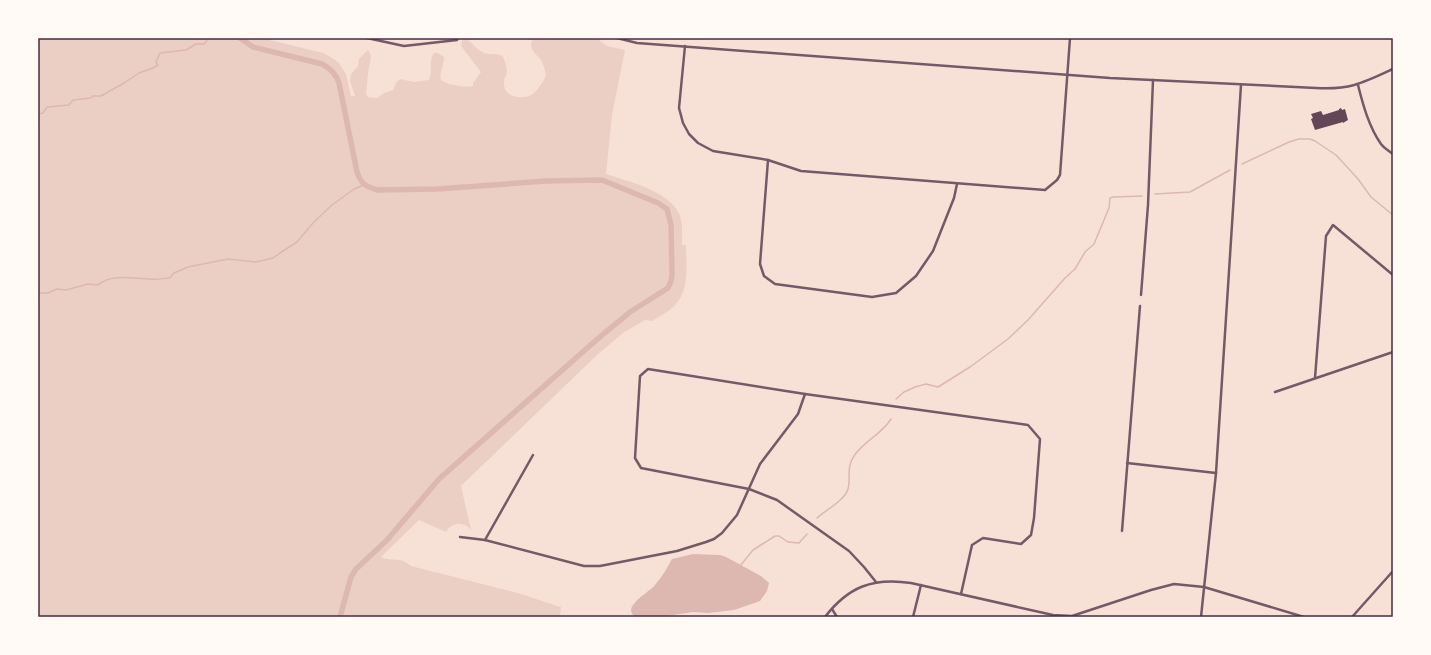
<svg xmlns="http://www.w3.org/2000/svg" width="1431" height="655" font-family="Jost,sans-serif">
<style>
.green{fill:#ebcfc5}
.water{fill:#dcb8b0}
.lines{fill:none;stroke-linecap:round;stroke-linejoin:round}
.stream{stroke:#dcb8b0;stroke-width:1.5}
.canal{stroke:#dcb8b0;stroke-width:5.5}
.building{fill:#644757}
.minor{stroke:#755966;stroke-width:2.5}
.neatline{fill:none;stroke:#4a2c40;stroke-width:1.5}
</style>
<rect width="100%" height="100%" fill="#f7e1d7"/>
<path class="green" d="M38,38H262L323,53L334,59L339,63L346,74L351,96H355L350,81L351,74L358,66L359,59L368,50C374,57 368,66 368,75C367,81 367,88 366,94L368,97L377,98L384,93L393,90L396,83L400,79L414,82L429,80C433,71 428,61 434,53H438L444,57C444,65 439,73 441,80C448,85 465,88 473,86V83L481,72L461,46L462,41L464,38C472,41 476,50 484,53C489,55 498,53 502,56C504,58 504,59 505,62C510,77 503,75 504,85C505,99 526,100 534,93C537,91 545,79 546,75C545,70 543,64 541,60C534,51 528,50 533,38H596L607,46L625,50L612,115L606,174C628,181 672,192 680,216C683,225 682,235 682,245H686C686,264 690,290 675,305C669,312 660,316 652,321L645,320L623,333L596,356L461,486L471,530C464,521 452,522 446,532L419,520L381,557C394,563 398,555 411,566L518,593L557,606L561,607L560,617H38Z"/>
<path class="water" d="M693,554L720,555L726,557L761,576L769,583L767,591L760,601L734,610L708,613L693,612L660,617H635C621,606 649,593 655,585C662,577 667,568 672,559Z"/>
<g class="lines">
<g class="stream">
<path d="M236,38L244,42"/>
<path d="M38,114L43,113L47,107L69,105L73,100L91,98L93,96H101L124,83L139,73L153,68L158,65L156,62L160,53L186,50L196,44H204L209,38"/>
<path d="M1242,164L1289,142L1299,139H1310L1315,141L1336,155L1358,179L1371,197L1393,215"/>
<path d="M1155,194L1190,192L1230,170"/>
<path d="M38,295L41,293H48L57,289L66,290L88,284L98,285C113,273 133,279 151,279C157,280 164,278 170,278L174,273L188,267L228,259L256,262L273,258L280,253L297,242L313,223L332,205L354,189L364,185"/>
<path d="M896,399L904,392L915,387L926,384L938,387L970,367L1008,339L1028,320L1065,278L1075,269L1085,252L1094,244L1109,208L1110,198L1113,197L1142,196"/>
<path d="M817,518C826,510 845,500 848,489C851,478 846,467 854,456C864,441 882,434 891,419"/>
<path d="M740,566L753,550L775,536H779L788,542L799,543L807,534"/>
</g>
<path class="canal" d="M240,38L253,47L322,64C330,68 336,74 339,83L357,172C361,184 366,187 378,190L437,189L546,181L602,180L658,203L667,209L671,225L672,275L671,281L668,288L630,312L602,335L439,479L387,540L356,569L351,577L340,617"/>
</g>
<path class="building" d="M1341,108L1342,110L1345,109L1348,120L1343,123V122L1315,130L1311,119L1313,118L1311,114L1321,111L1323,115L1339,110V109Z"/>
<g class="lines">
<g class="minor">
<path d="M367,38L404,46L457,40L458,38"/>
<path d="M617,38L637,43L1110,78L1316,88C1350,90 1363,83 1393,69"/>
<path d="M685,46L679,108L683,123L689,134L698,143L713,151L768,160L801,171L1045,190L1057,180L1060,175L1070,38"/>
<path d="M1358,85C1363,105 1369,127 1381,144C1384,148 1389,151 1393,154"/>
<path d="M768,160L760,264L764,276L775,284L872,297L896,293L916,276L933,251L954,198L957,184"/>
<path d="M1141,295L1148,205L1153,80"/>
<path d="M1315,378L1326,236L1333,225L1393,275"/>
<path d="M1275,392L1393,352"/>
<path d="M1127,463L1216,473"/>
<path d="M1122,531L1140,306"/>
<path d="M460,537L485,540L584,566H600L677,551L706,542L714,539L722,533L737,515L760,464L798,414L805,394"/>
<path d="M485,540L533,455"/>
<path d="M876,582L864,567L849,551L777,500L749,489L641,468L635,458L640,376L648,369L805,394L1028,425L1040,439L1034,518L1031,535L1021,544L983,538L972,545L961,594"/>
<path d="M832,609L837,617"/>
<path d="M825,617C848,587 873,577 911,583L1053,615L1072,616L1151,590L1174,584L1204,587L1304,617"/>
<path d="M913,617L921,585"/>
<path d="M1201,617L1216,473L1241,85"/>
<path d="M1352,617L1393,571"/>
</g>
</g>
<rect width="1431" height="655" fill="none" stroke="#fffaf5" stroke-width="78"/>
<rect x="39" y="39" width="1353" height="577" class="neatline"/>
</svg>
